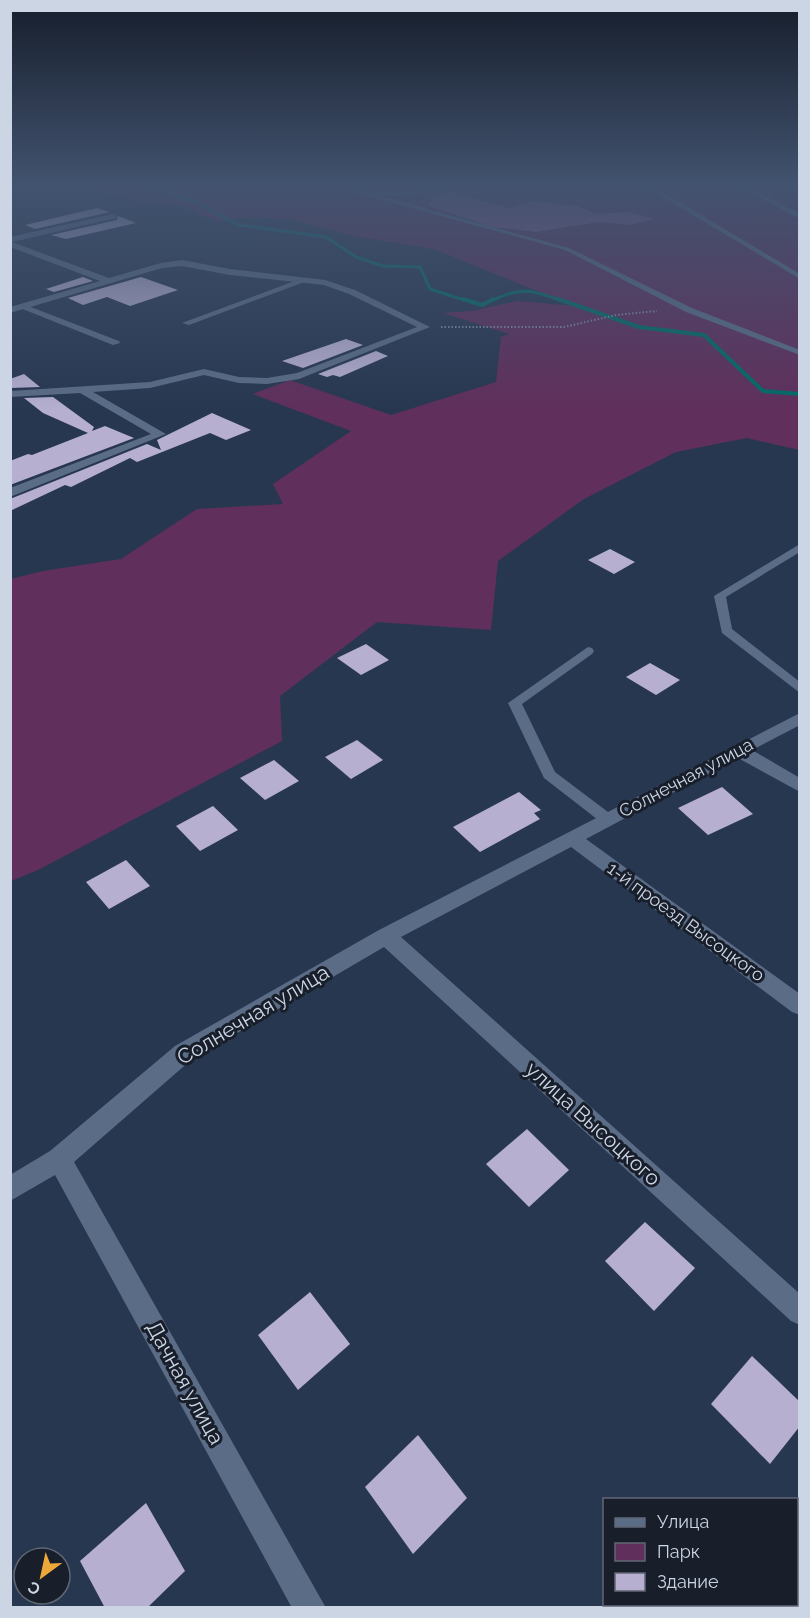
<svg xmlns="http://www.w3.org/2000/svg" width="810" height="1618" font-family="Raleway,sans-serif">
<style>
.green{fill:#602f5b;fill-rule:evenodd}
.forest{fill:#8e5688}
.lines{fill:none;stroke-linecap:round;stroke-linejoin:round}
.stream-far1{stroke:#016b67;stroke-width:3}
.stream{stroke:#016b67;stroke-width:4}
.building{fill:#b6afd0}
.path{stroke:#7f8b9f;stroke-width:2;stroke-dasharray:1.5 2;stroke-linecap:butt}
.service{fill:#5b6c87;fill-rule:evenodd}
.minor{fill:#5b6c87;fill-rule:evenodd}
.labels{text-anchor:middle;stroke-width:6;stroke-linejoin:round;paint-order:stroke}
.street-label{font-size:18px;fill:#cbd5e4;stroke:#181e2a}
.near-street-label{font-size:21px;fill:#cbd5e4;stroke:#181e2a}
</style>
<rect width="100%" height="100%" fill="#283750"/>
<path class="green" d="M83,184H799V450L747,438L676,452L584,499L498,561L491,630L377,622L280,696L282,741L38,870L11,881V579L43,571L121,559L197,509L283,504L273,484L351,431L253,394L290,380L391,415L496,382L501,337L509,334L443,313L472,311L517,301L574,306L434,249L353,236L290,219L250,217L215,221L183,206L140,202L82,188ZM449,191L509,208L531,201L577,206L597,214L628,212L652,219L630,225L598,222L536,232L487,227L429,206L432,196Z"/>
<path class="forest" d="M449,191L509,208L531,201L577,206L597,214L628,212L654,219L630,225L598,222L536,232L492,227L429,206L432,196Z"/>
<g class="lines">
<g class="stream-far1">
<path d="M137,184L194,201L239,225L326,237L356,257L383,266L420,267L430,289L467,301"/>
<path d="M491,301C521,286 533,290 562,301"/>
</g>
<g class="stream">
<path d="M463,299L482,305L494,299"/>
<path d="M558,299L639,327L704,335L763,391L800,394"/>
</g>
</g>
<g class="building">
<path d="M97,208L110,212L35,229L25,225Z"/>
<path d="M118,216L136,223L66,239L51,235L117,220Z"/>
<path d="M83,277L93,281L54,292L46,289Z"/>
<path d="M141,277L178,290L130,306L107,297L83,305L68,298Z"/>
<path d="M346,339L363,345L303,368L282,361Z"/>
<path d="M376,351L388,356L340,377L333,375L327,377L318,374Z"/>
<path d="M24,374L40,387L10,388V379Z"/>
<path d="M53,397L94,427L92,431L105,426L134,438L10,485V461L28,454L32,455L88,433L43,413L24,398Z"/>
<path d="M212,413L251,430L226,440L210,433L137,462L130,458L71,487L65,485L10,511V499L147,444L161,450L157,440Z"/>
<path d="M610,549L635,562L614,574L588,560Z"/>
<path d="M366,644L389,660L361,675L337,658Z"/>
<path d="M650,663L680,680L656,695L626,677Z"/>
<path d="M357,740L383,760L351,779L325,757Z"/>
<path d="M274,760L299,781L265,800L240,778Z"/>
<path d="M722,787L753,814L708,835L678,808Z"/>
<path d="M519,792L541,810L534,813L540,819L480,852L453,827Z"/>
<path d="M213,806L238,830L200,851L176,826Z"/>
<path d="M126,860L150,886L109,909L86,882Z"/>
<path d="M527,1129L569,1170L529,1207L486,1164Z"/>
<path d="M645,1222L695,1268L654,1311L605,1261Z"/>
<path d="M310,1292L350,1344L298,1390L258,1335Z"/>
<path d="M752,1356L800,1402V1426L770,1464L711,1404Z"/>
<path d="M418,1435L467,1498L413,1554L365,1487Z"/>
<path d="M146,1503L185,1571L147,1608H105L80,1561Z"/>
</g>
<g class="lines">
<path class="path" d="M441,327H564L616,315L657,311"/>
<g class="service">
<path d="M341,184H349L358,190L569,248L692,308L800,350V355L686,312L565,250L354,192Z"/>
<path d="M641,184H649L800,274V279Z"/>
<path d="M735,184H743L800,214V219Z"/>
<path d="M300,279L307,281L189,325L182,323Z"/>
<path d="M23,304L119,341L120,343L113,345L20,308L19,306Z"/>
<path d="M800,544V552L726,597L732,629L800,682V693L722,633L714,596Z"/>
<path d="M588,647L592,648L594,651L592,654L522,704L555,772L612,815L615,819L612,823H602L544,778L508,703Z"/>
</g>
<g class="minor">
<path d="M448,184H467L401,196L371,195L367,193L371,191L401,192Z"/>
<path d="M113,214H116V218L12,242L109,278L161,263L182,260L230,269L325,280L355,290L430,327L299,379L267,384L239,383L204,375L150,388L93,392L166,434L10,497V488L151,434L80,393L10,397V391L150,382L204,369L239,377L267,378L297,373L417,327L349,294L324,285L230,275L182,266L162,268L10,313V307L100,281L10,247V237Z"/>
<path d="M800,713V725L752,750L800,778V792L738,758L586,839L800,994V1015L792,1012L571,847L401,937L800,1294V1325L791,1321L384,947L191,1060L74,1162L326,1608H292L55,1175L10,1201V1175L50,1151L175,1046L379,930Z"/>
</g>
</g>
<linearGradient id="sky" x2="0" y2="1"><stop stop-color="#161e2c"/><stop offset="0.45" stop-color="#42536f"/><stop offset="1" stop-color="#42536f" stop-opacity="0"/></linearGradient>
<rect width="810" height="411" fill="url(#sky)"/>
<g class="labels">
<g class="street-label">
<text transform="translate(686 778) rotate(-28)" y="6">Солнечная улица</text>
<text transform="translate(686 922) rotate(36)" y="6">1-й проезд Высоцкого</text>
</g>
<g class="near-street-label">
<text transform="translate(253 1015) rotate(-31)" y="7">Солнечная улица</text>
<text transform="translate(593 1124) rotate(42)" y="7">улица Высоцкого</text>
<text transform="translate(185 1383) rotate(61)" y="7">Дачная улица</text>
</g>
</g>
<rect width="810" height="1618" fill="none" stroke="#cbd5e4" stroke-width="24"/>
<rect x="603" y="1498" width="195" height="108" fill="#181e2a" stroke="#606774" stroke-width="1.5"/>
<rect x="615" y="1518" width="30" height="9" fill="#5b6c87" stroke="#606774" stroke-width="1.5"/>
<text x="657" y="1528" font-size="18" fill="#cbd5e4">Улица</text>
<rect x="615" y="1543" width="30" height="18" fill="#602f5b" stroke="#606774" stroke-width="1.5"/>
<text x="657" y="1558" font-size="18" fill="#cbd5e4">Парк</text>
<rect x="615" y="1573" width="30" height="18" fill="#b6afd0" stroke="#606774" stroke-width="1.5"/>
<text x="657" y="1588" font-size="18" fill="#cbd5e4">Здание</text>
<g transform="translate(42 1576) rotate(213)"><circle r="28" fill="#181e2a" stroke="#606774" stroke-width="1.5"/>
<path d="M0-4.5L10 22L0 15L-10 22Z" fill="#eca93a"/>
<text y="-9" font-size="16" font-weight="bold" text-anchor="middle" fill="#cbd5e4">С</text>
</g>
</svg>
